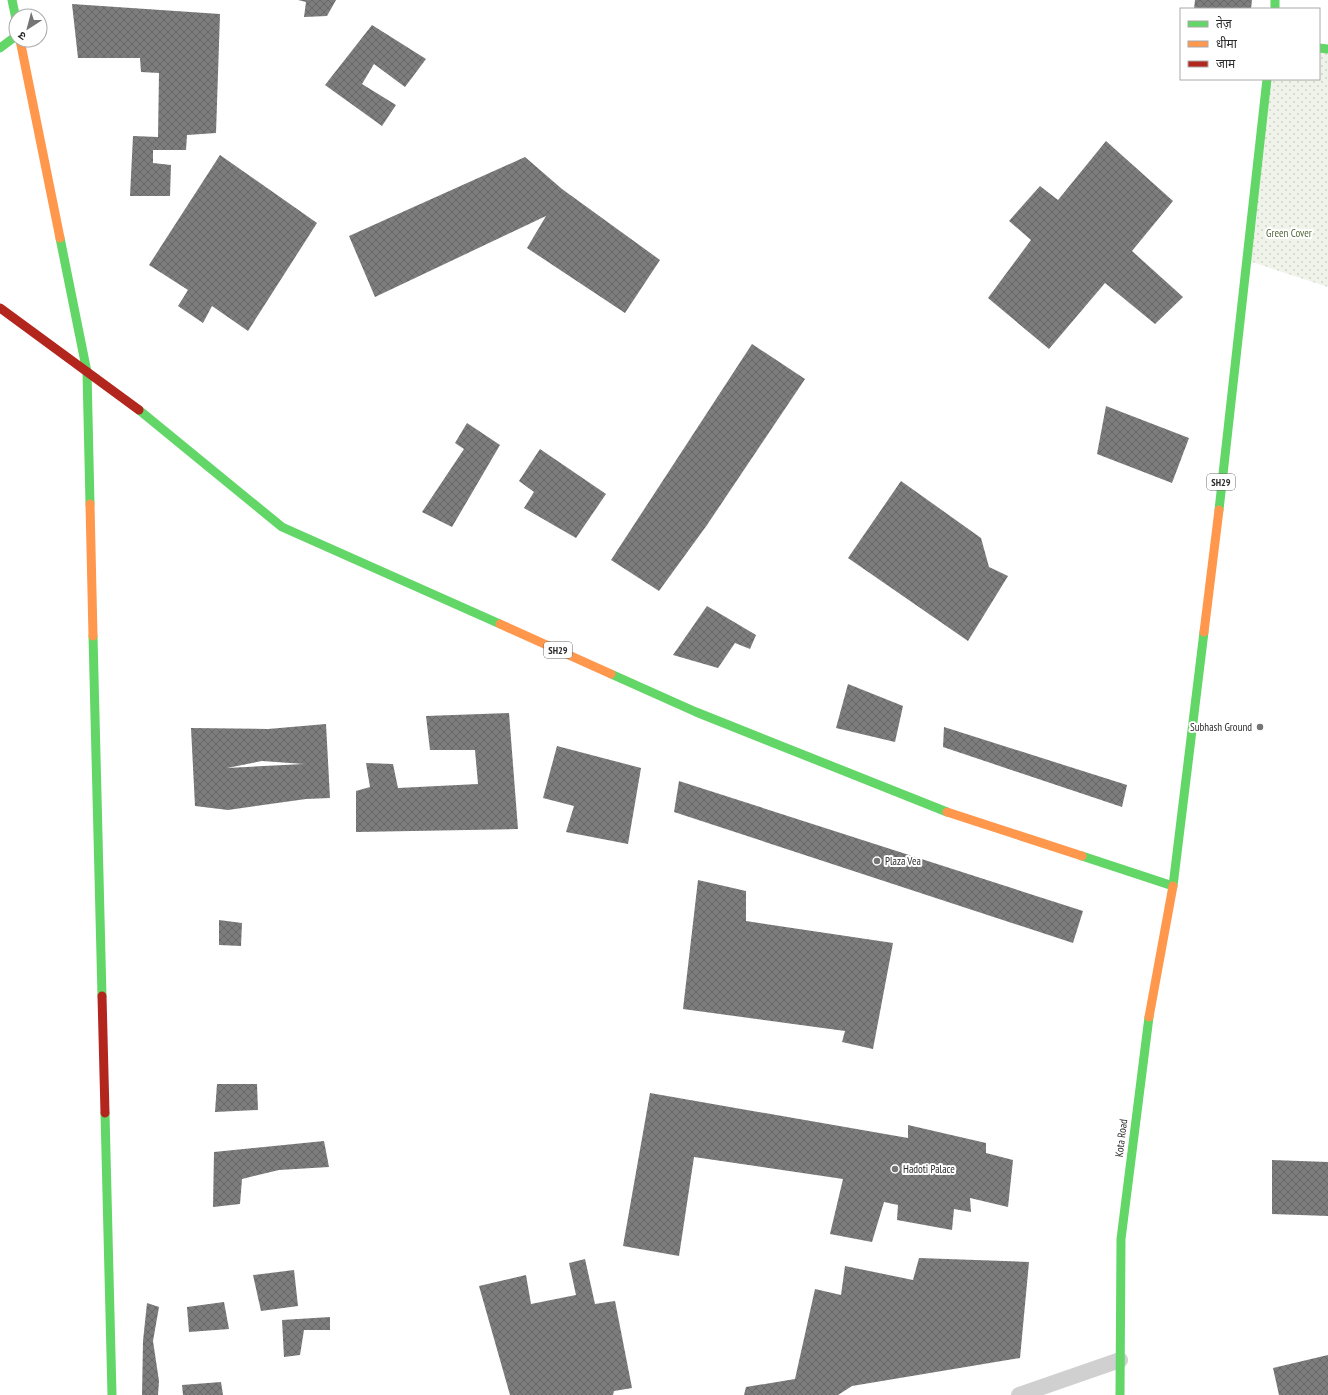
<svg xmlns="http://www.w3.org/2000/svg" width="1328" height="1395" font-family="'PT Sans Narrow','Noto Sans Devanagari',sans-serif">
<style>
.grass{fill:url(#grass-dots)}
.building{fill:url(#building-cross-hatch);fill-rule:evenodd}
.lines{fill:none;stroke-linecap:round;stroke-linejoin:round}
.lane{stroke:#d0d0d0;stroke-width:16}
.fast{stroke:#63d668;stroke-width:9}
.slow{stroke:#ff974d;stroke-width:9}
.jam{stroke:#b3261e;stroke-width:9}
.poi-dot{fill:#757575;stroke:#fff;stroke-width:1.5}
.labels{text-anchor:middle;stroke-width:4;stroke-linejoin:round;paint-order:stroke}
.shield{fill:#fff;stroke:#6b6b6b;stroke-width:1}
.shield-label{font-size:10px;font-weight:bold;fill:#2b2b2b}
.park-label{font-size:11px;fill:#526838;stroke:#fff}
.poi-label{font-size:11px;fill:#2b2b2b;stroke:#fff;text-anchor:start}
.street-label{font-size:11px;fill:#2b2b2b;stroke:#fff}
</style>
<defs>
<pattern id="grass-dots" width="8" height="8" patternUnits="userSpaceOnUse"><rect width="8" height="8" fill="#f0f3ea"/><path d="M2 2h.1M6 6h.1" fill="none" stroke="#ced0c9" stroke-width="1.8" stroke-linecap="round"/></pattern>
<pattern id="building-cross-hatch" width="8" height="8" patternUnits="userSpaceOnUse"><rect width="8" height="8" fill="#7d7d7d"/><path d="M0 0l8 8M0 8l8-8" fill="none" stroke="#676767"/></pattern>
</defs>
<rect width="100%" height="100%" fill="#fff"/>
<path class="grass" d="M1319,49L1328,50V287L1246,260L1267,79H1319Z"/>
<g class="building">
<path d="M298,0H336L327,16L304,17L306,2Z"/>
<path d="M1195,0H1252L1251,9H1194Z"/>
<path d="M72,4L220,14L216,133L187,135L186,150H153V163L171,165L170,196H130L133,136L158,137L159,73L141,72L140,58H78Z"/>
<path d="M372,25L426,59L405,87L374,64L362,84L396,105L382,126L325,85Z"/>
<path d="M1106,141L1173,201L1132,251L1183,297L1155,324L1105,283L1049,349L988,298L1031,240L1009,221L1040,186L1058,200Z"/>
<path d="M220,155L317,223L248,331L212,306L203,323L178,306L188,290L149,265Z"/>
<path d="M525,157L562,189L660,260L625,313L527,248L546,216L375,297L349,236Z"/>
<path d="M752,344L805,379L707,525L659,591L611,560Z"/>
<path d="M1106,406L1189,438L1172,483L1097,454Z"/>
<path d="M467,423L500,445L452,527L422,512L464,449L455,443Z"/>
<path d="M540,449L606,494L576,538L524,508L534,492L519,481Z"/>
<path d="M901,481L981,538L989,567L1008,576L968,641L848,558Z"/>
<path d="M707,606L756,635L750,649L735,643L718,668L673,655Z"/>
<path d="M848,684L903,706L895,742L836,728Z"/>
<path d="M509,713L518,829L356,832V791L370,787L366,763L393,764L398,788L478,784L475,750H430L426,716Z"/>
<path d="M326,724L330,798L306,799L228,810L195,806L191,728L268,729ZM262,761L304,764L227,768Z"/>
<path d="M944,727L1127,785L1122,807L943,747Z"/>
<path d="M557,746L641,768L628,844L566,832L574,806L543,798Z"/>
<path d="M679,781L1083,911L1073,943L674,812Z"/>
<path d="M698,880L746,891V921L893,943L873,1049L842,1042L845,1031L683,1009Z"/>
<path d="M219,920L242,923L241,946L219,945Z"/>
<path d="M217,1084H257L258,1110L215,1112Z"/>
<path d="M650,1093L908,1138V1125L986,1143V1153L1013,1160L1008,1207L970,1198L971,1212L954,1209L952,1230L897,1220L898,1205L884,1202L872,1242L830,1234L843,1179L694,1157L679,1256L623,1246Z"/>
<path d="M324,1141L329,1167L279,1170L242,1179L240,1204L213,1207L214,1152Z"/>
<path d="M1272,1160L1328,1162V1216L1272,1214Z"/>
<path d="M919,1258L1029,1262L1020,1358L852,1386L838,1395H744L746,1387L795,1379L815,1289L841,1295L845,1266L913,1280Z"/>
<path d="M585,1259L595,1304L615,1301L632,1388L614,1391L613,1395H510L479,1286L526,1275L531,1304L576,1295L569,1263Z"/>
<path d="M294,1270L298,1306L261,1311L253,1275Z"/>
<path d="M224,1302L229,1329L189,1332L187,1307Z"/>
<path d="M147,1303L159,1307L153,1341L159,1381L158,1395H142L143,1341Z"/>
<path d="M330,1317V1330H304L300,1355L284,1357L282,1320Z"/>
<path d="M1328,1355V1395H1279L1273,1368Z"/>
<path d="M221,1382L223,1395H183L182,1385Z"/>
</g>
<g class="lines">
<path class="lane" d="M1019,1395L1120,1360"/>
<g class="fast">
<path d="M12,0L16,19"/>
<path d="M1275,0V9"/>
<path d="M0,48L16,36"/>
<path d="M1319,48L1328,49"/>
<path d="M60,238L87,372L90,504"/>
<path d="M139,410L282,527L500,624"/>
<path d="M1219,510L1267,79"/>
<path d="M93,636L102,996"/>
<path d="M611,674L696,712L947,812"/>
<path d="M1082,856L1173,886L1204,632"/>
<path d="M105,1113L112,1395"/>
<path d="M1120,1395L1121,1239L1149,1017"/>
</g>
<g class="slow">
<path d="M20,40L60,238"/>
<path d="M90,504L93,636"/>
<path d="M500,624L611,674"/>
<path d="M1204,632L1219,510"/>
<path d="M947,812L1082,856"/>
<path d="M1149,1017L1173,886"/>
</g>
<g class="jam">
<path d="M0,308L139,410"/>
<path d="M102,996L105,1113"/>
</g>
</g>
<g class="poi-dot">
<circle cx="1260" cy="727" r="4"/>
<circle cx="877" cy="861" r="4"/>
<circle cx="895" cy="1169" r="4"/>
</g>
<g class="labels">
<g class="shield">
<rect x="1207" y="474" width="28" height="16" rx="3"/>
<rect x="544" y="642" width="28" height="16" rx="3"/>
</g>
<g class="shield-label">
<text x="1221" y="486">SH29</text>
<text x="558" y="654">SH29</text>
</g>
<g class="park-label">
<text x="1289" y="237">Green Cover</text>
</g>
<g class="poi-label">
<text x="1252" y="731" text-anchor="end">Subhash Ground</text>
<text x="885" y="865">Plaza Vea</text>
<text x="903" y="1173">Hadoti Palace</text>
</g>
<g class="street-label">
<text transform="translate(1121 1138) rotate(-83)" y="4">Kota Road</text>
</g>
</g>
<rect x="1180" y="8" width="140" height="72" fill="#ffffff" stroke="#aaaaaa"/>
<rect x="1188" y="21" width="20" height="6" fill="#63d668" stroke="#aaaaaa"/>
<text x="1216" y="28" font-size="12" fill="#2b2b2b">तेज़</text>
<rect x="1188" y="41" width="20" height="6" fill="#ff974d" stroke="#aaaaaa"/>
<text x="1216" y="48" font-size="12" fill="#2b2b2b">धीमा</text>
<rect x="1188" y="61" width="20" height="6" fill="#b3261e" stroke="#aaaaaa"/>
<text x="1216" y="68" font-size="12" fill="#2b2b2b">जाम</text>
<g transform="translate(28 28) rotate(216)"><circle r="19" fill="#ffffff" stroke="#aaaaaa"/>
<path d="M0-3L7 15L0 10L-7 15Z" fill="#757575"/>
<text y="-6" font-size="11" font-weight="bold" text-anchor="middle" fill="#2b2b2b">उ</text>
</g>
</svg>
